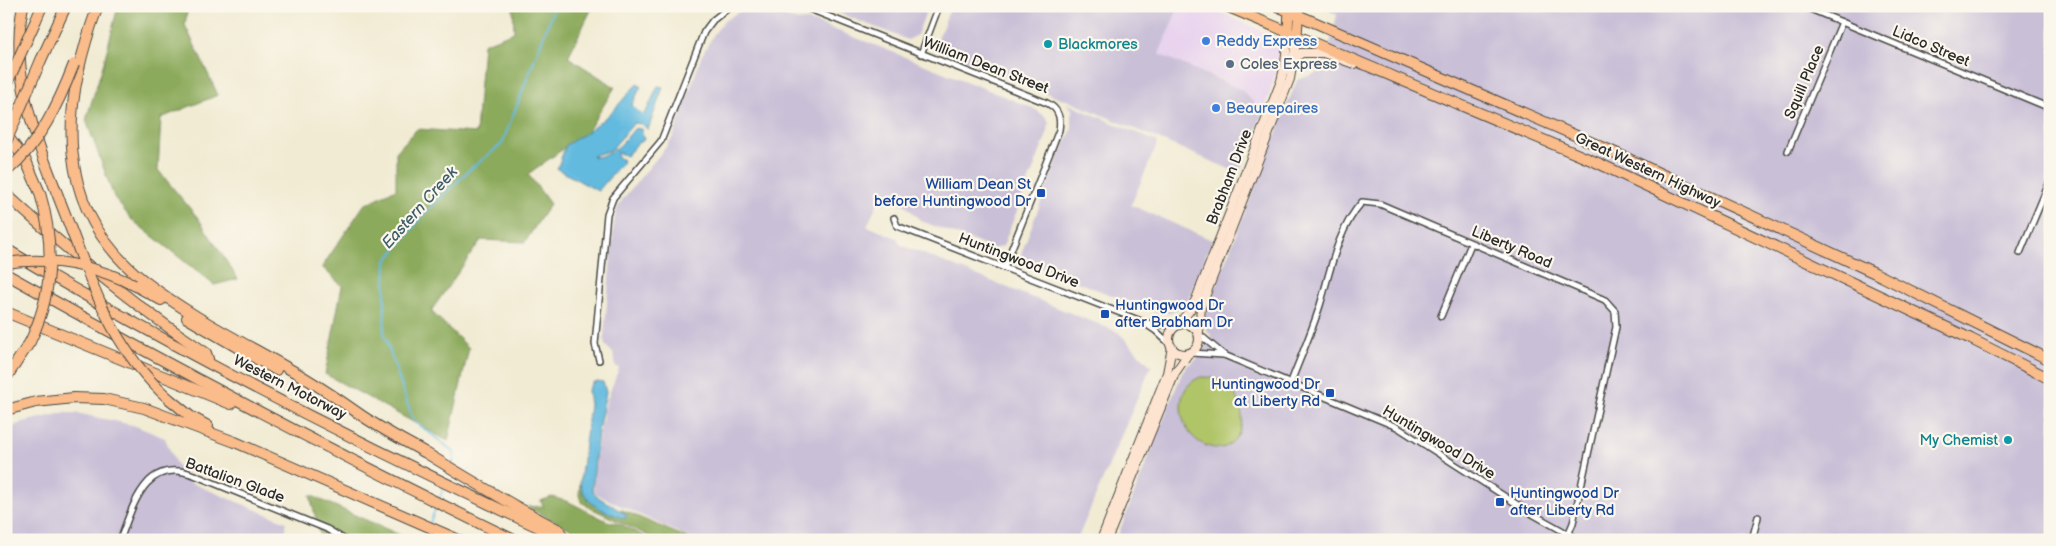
<svg xmlns="http://www.w3.org/2000/svg" width="2056" height="546" font-family="'Balsamiq Sans',sans-serif">
<style>
.built{fill:#e8d2ee}
.industrial{fill:#c9bfd7}
.green{fill:#b0c468;stroke:#6e784a}
.forest{fill:#8caa5c;stroke:#5c6a44}
.water{fill:#62badf;stroke:#467285}
.lines{fill:none;stroke-linecap:round;stroke-linejoin:round}
.stream{stroke:#62badf;stroke-width:2}
.street-casing{stroke:#494844;stroke-width:8}
.secondary-casing{stroke:#494844;stroke-width:10}
.primary-casing{stroke:#494844;stroke-width:11}
.highway-casing{stroke:#494844;stroke-width:12}
.street{stroke:#fff;stroke-width:5}
.secondary{stroke:#fde4d0;stroke-width:8}
.primary{stroke:#f9bc8a;stroke-width:9}
.highway{stroke:#f9bc8a;stroke-width:10}
.highway-bridge-casing{stroke:#494844;stroke-width:12;stroke-linecap:butt}
.highway-bridge{stroke:#f9bc8a;stroke-width:10}
.shop-dot{fill:#3f7fe0;stroke:#fbf7ec;stroke-width:2}
.culture-dot{fill:#0f9aa8;stroke:#fbf7ec;stroke-width:2}
.service-dot{fill:#5c6f8a;stroke:#fbf7ec;stroke-width:2}
.transit-dot{fill:#1a4fb4;stroke:#fbf7ec;stroke-width:2}
.labels{text-anchor:middle;stroke-width:4.5;stroke-linejoin:round;paint-order:stroke}
.shop-label{font-size:15px;fill:#366cbe;stroke:#fbf7ec;text-anchor:start}
.culture-label{font-size:15px;fill:#0d838f;stroke:#fbf7ec;text-anchor:start}
.street-label{font-size:15px;fill:#2b2b2b;stroke:#fbf7ec}
.service-label{font-size:15px;fill:#4e5e75;stroke:#fbf7ec;text-anchor:start}
.transit-label{font-size:15px;fill:#164399;stroke:#fbf7ec;text-anchor:end}
.water-label{font-size:16px;font-style:italic;fill:#3e5d6a;stroke:#fbf7ec}
</style>
<rect width="100%" height="100%" fill="#fbf7ec"/>
<filter id="ink" filterUnits="userSpaceOnUse"><feTurbulence type="fractalNoise" baseFrequency=".02" numOctaves="2"/><feDisplacementMap in="SourceGraphic" scale="10" xChannelSelector="R" yChannelSelector="G"/><feConvolveMatrix kernelMatrix="1 2 1 2 8 2 1 2 1" color-interpolation-filters="sRGB"/></filter>
<filter id="wash" filterUnits="userSpaceOnUse"><feTurbulence type="fractalNoise" baseFrequency=".0096" numOctaves="4" result="noise"/><feDisplacementMap in="SourceGraphic" scale="20" xChannelSelector="R" yChannelSelector="G"/><feGaussianBlur stdDeviation="1.12" result="paint"/><feColorMatrix in="noise" values="0 0 0 0 0 0 0 0 0 0 0 0 0 0 0 0 0 1.4 0 .05"/><feComposite in="paint" operator="in"/></filter>
<g filter="url(#wash)">
<rect width="100%" height="100%" fill="#f1ebd3"/>
<path class="built" d="M1179,6H1206L1276,37L1281,41V57L1263,112L1242,90L1158,54Z"/>
<g class="industrial">
<path d="M759,6L774,7L786,16L797,21L805,20L817,23L885,49L1033,108L1046,117L1049,122L1046,137L1003,246L994,249L921,221L904,204L892,201L884,204L880,198L867,226L897,238L901,245L1118,332L1151,366L1077,540H694L598,495L594,491L593,485L599,436L606,402L619,368L615,366L613,353L605,345L604,337L614,223L617,209L622,200L666,147L673,137L702,55L714,34L724,21L743,9Z"/>
<path d="M821,6H928L917,35L908,40Z"/>
<path d="M951,6H1179L1159,54L1242,90L1263,112L1239,173L1064,99L1063,100L941,51L937,41Z"/>
<path d="M1322,6H2050V540H1116L1182,373L1188,365L1197,359L1212,337L1205,327L1204,316L1207,309L1297,80L1323,71L1337,15Z"/>
<path d="M1066,103L1158,142L1131,205L1212,240L1187,302L1181,308L1170,313H1158L1025,262L1021,254L1057,160L1072,129V109Z"/>
<path d="M63,413H76L133,425L165,438L175,462L189,482L286,522V540H6V430L23,422Z"/>
</g>
<path class="green" d="M1201,377C1241,376 1257,431 1225,447C1220,449 1215,448 1210,447C1178,438 1169,388 1201,377Z"/>
<g class="forest">
<path d="M118,6H188L185,25L218,95L161,118L158,170L198,218L238,279L214,285L131,219L114,197L86,120L104,62Z"/>
<path d="M513,6H593L568,57L615,87L587,132L528,174L550,204L525,242L481,240L431,311L469,348L448,441L325,374L342,286L322,267L364,205L396,189V152L417,129L476,133L483,44L514,32Z"/>
<path d="M580,483L583,494L627,515L620,509L692,540H657L593,509L581,502L579,495Z"/>
<path d="M310,495L411,540H321Z"/>
<path d="M552,497L569,502L607,521L620,524L651,540H604L590,533L582,535L527,507L544,506L540,501Z"/>
</g>
<g class="water">
<path d="M637,84L641,86L632,105L642,115L647,110L658,86L663,87L648,130L642,124L634,123L611,150L592,156L593,157C613,157 623,142 635,128L641,129L644,140L638,143L626,156L617,152L618,157L623,160L622,163L598,191L557,169L566,145L587,132L611,113Z"/>
<path d="M597,381L603,382L606,392L598,431L592,490L598,497L627,515L625,519C605,511 586,507 580,483L590,405L588,390L592,383Z"/>
</g>
<g class="lines">
<g class="stream">
<path d="M453,466L454,452L413,420L384,334L386,261L426,212L469,170L502,144L555,6"/>
<path d="M439,500L444,486"/>
<path d="M430,523L436,507"/>
<path d="M424,540L427,530"/>
</g>
</g>
</g>
<g filter="url(#ink)">
<g class="lines">
<defs>
<g id="street">
<path d="M802,6L1047,103C1059,109 1061,118 1059,130L1004,268"/>
<path d="M1803,6L2050,108"/>
<path d="M921,54L939,6"/>
<path d="M1788,151L1842,22"/>
<path d="M894,218L897,226L1141,321L1156,331L1171,345"/>
<path d="M2020,253L2050,181"/>
<path d="M1441,316L1471,244"/>
<path d="M1146,323L1176,326"/>
<path d="M1200,335L1224,355L1397,427L1529,512L1579,540"/>
<path d="M1191,353L1224,355"/>
<path d="M599,360L595,344L607,214L613,198L661,141L704,32L713,20L731,6"/>
<path d="M1291,382C1301,356 1313,329 1321,302C1331,268 1338,229 1362,202L1380,204L1605,300L1615,311L1616,327L1573,523L1568,535"/>
<path d="M120,540C133,506 145,456 194,475L327,529L345,540"/>
<path d="M1752,540L1758,517"/>
</g>
<g id="secondary">
<path d="M1294,61L1301,53H1323L1354,64"/>
<circle cx="1184" cy="339" r="15"/>
<path d="M1178,325L1190,310L1196,299L1281,81L1285,64L1288,33"/>
<path d="M1199,332L1201,307L1290,79L1297,36"/>
<path d="M1101,540L1167,373L1172,347"/>
<path d="M1107,540L1175,373L1188,354"/>
</g>
<g id="primary">
<path d="M1288,33L1289,6"/>
<path d="M1297,36L1299,6"/>
</g>
<g id="highway">
<path d="M23,6C8,80 41,151 67,219"/>
<path d="M98,6C61,104 52,208 143,280C193,319 251,346 305,378C323,389 341,401 358,413C379,428 403,440 426,453C470,480 514,506 559,530L563,538"/>
<path d="M1226,6L1598,163L1971,339L2050,379"/>
<path d="M1277,6L1609,150L1875,273L2050,360"/>
<path d="M36,20L42,6"/>
<path d="M41,60L66,6"/>
<path d="M6,134L26,161L40,193"/>
<path d="M6,194C69,252 135,306 206,353L208,359"/>
<path d="M6,249C182,354 365,447 551,533"/>
<path d="M6,274C173,368 342,457 514,540"/>
<path d="M134,285L161,300"/>
<path d="M6,312L231,404"/>
<path d="M187,318L276,370"/>
<path d="M6,378L30,342"/>
<path d="M168,398L190,416L208,426"/>
<path d="M6,410L36,402L74,398L104,399L144,408L235,442L459,540"/>
</g>
</defs>
<use href="#street" class="street-casing"/>
<use href="#secondary" class="secondary-casing"/>
<use href="#primary" class="primary-casing"/>
<use href="#highway" class="highway-casing"/>
<use href="#street" class="street"/>
<use href="#secondary" class="secondary"/>
<use href="#primary" class="primary"/>
<use href="#highway" class="highway"/>
<defs>
<g id="highway-bridge">
<path d="M6,86L36,20"/>
<path d="M6,142L41,60"/>
<path d="M6,172C40,143 58,105 74,64"/>
<path d="M67,219C94,288 111,347 168,398"/>
<path d="M6,263C52,256 93,265 134,285"/>
<path d="M30,342C53,294 55,244 40,193"/>
</g>
</defs>
<use href="#highway-bridge" class="highway-bridge-casing"/>
<use href="#highway-bridge" class="highway-bridge"/>
</g>
</g>
<g class="shop-dot">
<circle cx="1206" cy="41" r="5"/>
<circle cx="1216" cy="108" r="5"/>
</g>
<g class="culture-dot">
<circle cx="1048" cy="44" r="5"/>
<circle cx="2008" cy="440" r="5"/>
</g>
<circle class="service-dot" cx="1230" cy="64" r="5"/>
<g class="transit-dot">
<rect x="1036" y="188" width="10" height="10" rx="2.5"/>
<rect x="1100" y="309" width="10" height="10" rx="2.5"/>
<rect x="1325" y="388" width="10" height="10" rx="2.5"/>
<rect x="1495" y="497" width="10" height="10" rx="2.5"/>
</g>
<g class="labels">
<g class="shop-label">
<text x="1216" y="46">Reddy Express</text>
<text x="1226" y="113">Beaurepaires</text>
</g>
<g class="culture-label">
<text x="1058" y="49">Blackmores</text>
<text x="1998" y="445" text-anchor="end">My Chemist</text>
</g>
<g class="street-label">
<text transform="translate(1931 46) rotate(23)" y="5">Lidco Street</text>
<text transform="translate(986 65) rotate(21)" y="5">William Dean Street</text>
<text transform="translate(1804 82) rotate(-67)" y="5">Squill Place</text>
<text transform="translate(1648 170) rotate(25)" y="5">Great Western Highway</text>
<text transform="translate(1229 177) rotate(-69)" y="5">Brabham Drive</text>
<text transform="translate(1512 247) rotate(23)" y="5">Liberty Road</text>
<text transform="translate(1019 260) rotate(21)" y="5">Huntingwood Drive</text>
<text transform="translate(290 387) rotate(27)" y="5">Western Motorway</text>
<text transform="translate(1439 442) rotate(31)" y="5">Huntingwood Drive</text>
<text transform="translate(235 480) rotate(20)" y="5">Battalion Glade</text>
</g>
<g class="service-label">
<text x="1240" y="69">Coles Express</text>
</g>
<g class="transit-label">
<text x="1031" y="189">William Dean St<tspan x="1031" dy="17">before Huntingwood Dr</tspan></text>
<text x="1115" y="310" text-anchor="start">Huntingwood Dr<tspan x="1115" dy="17">after Brabham Dr</tspan></text>
<text x="1320" y="389">Huntingwood Dr<tspan x="1320" dy="17">at Liberty Rd</tspan></text>
<text x="1510" y="498" text-anchor="start">Huntingwood Dr<tspan x="1510" dy="17">after Liberty Rd</tspan></text>
</g>
<g class="water-label">
<text transform="translate(419 207) rotate(-48)" y="6">Eastern Creek</text>
</g>
</g>
<rect width="2056" height="546" fill="none" stroke="#fbf7ec" stroke-width="25"/>
</svg>
